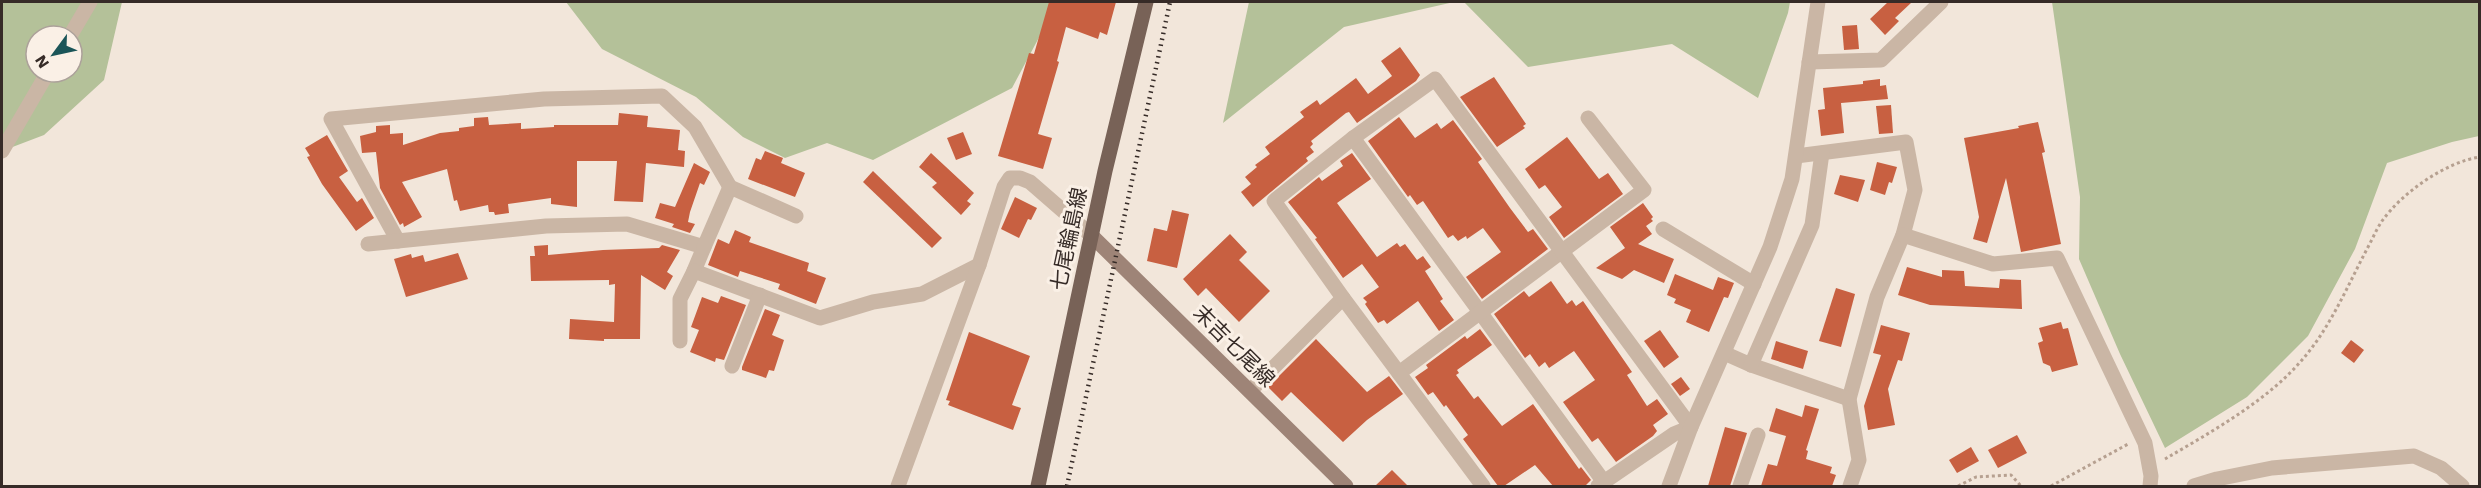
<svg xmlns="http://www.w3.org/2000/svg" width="2481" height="488" font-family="'Work Sans','Noto Sans JP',sans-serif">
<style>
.green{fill:#b4c199;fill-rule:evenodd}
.building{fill:#c86041}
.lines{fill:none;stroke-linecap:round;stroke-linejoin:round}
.path{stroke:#b6a090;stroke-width:3;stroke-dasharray:3 3;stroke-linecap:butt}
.minor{stroke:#cab6a5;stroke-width:15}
.tertiary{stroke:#cab6a5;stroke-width:15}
.secondary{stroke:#9e8477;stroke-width:15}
.primary{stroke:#786257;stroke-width:15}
.rail{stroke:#362b27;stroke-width:4.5;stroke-dasharray:1.5 4.5;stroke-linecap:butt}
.labels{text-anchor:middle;stroke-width:6;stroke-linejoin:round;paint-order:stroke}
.street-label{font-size:21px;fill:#362b27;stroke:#faf0e6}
</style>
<rect width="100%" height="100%" fill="#f2e6da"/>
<g class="green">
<path d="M2,2H122L104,80L44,135L2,151ZM36,36H72V72H36Z"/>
<path d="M566,2H1067L1051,15L1012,88L873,160L827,143L785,158L743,137L696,97L602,49Z"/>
<path d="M1249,2H1454L1344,27L1223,123Z"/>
<path d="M1464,2H1790L1788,13L1758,98L1672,44L1528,67Z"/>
<path d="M2052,2H2479V136L2452,142L2387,163L2355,249L2308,336L2247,397L2165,448L2120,354L2079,259L2080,197Z"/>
</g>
<g class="building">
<path d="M1049,2H1116L1107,35L1100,32L1098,39L1066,27L1057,61L1059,62L1038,134L1052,138L1043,169L998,156L1029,53L1034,54Z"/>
<path d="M1888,2H1912L1895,18L1899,21L1885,35L1870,19Z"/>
<path d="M1857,25L1859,49L1844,50L1842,26Z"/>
<path d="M1400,47L1420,75L1416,81L1357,123L1349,112L1346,113L1311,141L1313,144L1310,147L1314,152L1306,158L1308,161L1253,207L1241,192L1251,184L1245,177L1257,167L1255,165L1270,154L1265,147L1304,117L1300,112L1317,100L1320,105L1356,78L1368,94L1392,76L1381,61Z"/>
<path d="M1494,77L1526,124L1523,126L1525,128L1497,147L1460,97Z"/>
<path d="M1880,79V86L1886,85L1888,99L1841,103L1844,133L1821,136L1818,110L1825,109L1823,88L1863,84V81Z"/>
<path d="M1891,105L1893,133L1879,134L1876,106Z"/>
<path d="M619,113L648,116L647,127L680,130L678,150L685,151L684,167L646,163L643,202L614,201L617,161H577V207L551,204V198L508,204L509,213L495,215L494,212H489L488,205L460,211L457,200L454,201L447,169L402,182L422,217L404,227L403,223L400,225L380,188L376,152L362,153L360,136L376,132V126L390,125V134L403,133V145L440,133L459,131V128L474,126V118L488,117L489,125L521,123V129L554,127V125H618Z"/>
<path d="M1399,117L1415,138L1437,123L1441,129L1453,120L1482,159L1478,162L1510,208L1528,232L1533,229L1548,249L1482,299L1466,277L1501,252L1483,228L1467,239L1466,236L1458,241L1453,235L1448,238L1423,201L1417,205L1410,195L1408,197L1368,141Z"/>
<path d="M2038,122L2045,152L2042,153L2061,244L2021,252L2006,178L1987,243L1973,239L1979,217L1964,138L2019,128L2018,126Z"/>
<path d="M963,132L972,154L956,160L947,138Z"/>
<path d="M327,135L348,171L339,177L357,202L362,198L374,218L356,231L322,184L307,157L310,156L305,148Z"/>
<path d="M1567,137L1599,179L1608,173L1623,194L1564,238L1549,217L1562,207L1545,185L1539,189L1525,169Z"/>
<path d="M765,151L783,158L781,163L805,173L795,197L748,179L756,158L761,160Z"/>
<path d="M931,153L974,193L967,201L971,204L961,215L932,187L937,183L919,167Z"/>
<path d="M1352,153L1371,179L1337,203L1377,257L1397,243L1400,247L1405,244L1417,260L1423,256L1431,267L1425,271L1443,299L1440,301L1454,320L1439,331L1418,301L1387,324L1384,320L1378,323L1365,304L1367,302L1363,298L1379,287L1362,264L1343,278L1315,239L1317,238L1288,202L1319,177L1322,181L1343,166L1340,161Z"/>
<path d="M1877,162L1897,167L1892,183L1889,182L1885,195L1870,190Z"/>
<path d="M694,163L710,172L704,185L700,183L690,212L688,222L695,224L690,233L672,227L674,224L655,218L660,203L675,207Z"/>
<path d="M873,171L942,238L932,248L863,182Z"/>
<path d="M1840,175L1865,180L1858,202L1834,194Z"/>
<path d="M1015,197L1037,208L1031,220L1028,219L1019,238L1001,229Z"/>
<path d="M1643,203L1653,217L1651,219L1653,221L1646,226L1652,234L1638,244L1674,259L1664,283L1634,270L1622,279L1596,268L1625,248L1610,227Z"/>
<path d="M1172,210L1189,214L1177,268L1147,261L1154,228L1167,231Z"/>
<path d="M735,230L751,237L749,242L809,263L807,271L826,278L816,304L778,289L780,284L740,271L738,277L708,265L718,239L729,244Z"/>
<path d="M1230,234L1247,252L1239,260L1270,291L1239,322L1206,288L1198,296L1183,279Z"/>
<path d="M548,245V255L603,250L659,248L662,245L680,250L667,272L673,276L665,290L641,275L640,339H604V341L569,339L570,319L614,322L615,284L609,285V280L531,281L530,256H535L534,246Z"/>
<path d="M458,253L468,279L406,297L394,259L411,254L412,258L423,255L425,262Z"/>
<path d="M1907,267L1942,277V270L1964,271L1965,286L1999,288L2000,279L2021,280L2022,309L1930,305L1898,295Z"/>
<path d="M1675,274L1713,290L1718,277L1734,283L1728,298L1724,297L1709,332L1686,322L1691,310L1674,303L1676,299L1667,295Z"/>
<path d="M1551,281L1567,304L1572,300L1576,306L1583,301L1632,372L1627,375L1647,406L1657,399L1668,414L1653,425L1657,431L1653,436L1616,462L1598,438L1592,442L1563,402L1595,380L1574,351L1549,368L1545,362L1539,367L1530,354L1525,358L1494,314L1524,291L1529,297Z"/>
<path d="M1836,288L1855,294L1841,347L1819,341Z"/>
<path d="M721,296L746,305L724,360L716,358L715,362L690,352L699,330L691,327L702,297L718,303Z"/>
<path d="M765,309L780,315L772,335L784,340L774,371L769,370L766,378L742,370V367Z"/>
<path d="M2061,322L2063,329L2068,328L2078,365L2052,372L2050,366L2043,363L2038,343L2043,341L2039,328Z"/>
<path d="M1881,325L1910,333L1902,361L1898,360L1888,389L1895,425L1868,430L1864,406L1881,355L1873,353Z"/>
<path d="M1480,329L1492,345L1457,370L1459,373L1456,375L1474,399L1478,396L1502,426L1533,404L1579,469L1581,467L1591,480L1585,486H1553L1535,465L1504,486H1498L1463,439L1468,435L1446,405L1444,407L1433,392L1428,395L1415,377L1428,368L1426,365L1465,336L1467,339Z"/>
<path d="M1660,330L1679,357L1664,368L1644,341Z"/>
<path d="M969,332L1030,356L1012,405L1021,408L1013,430L948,405L950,401L946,400Z"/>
<path d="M1316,339L1367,392L1389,376L1403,394L1367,420L1343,442L1291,392L1282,401L1268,387Z"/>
<path d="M2351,340L2364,350L2354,363L2341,353Z"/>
<path d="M1776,341L1808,351L1803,369L1771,359Z"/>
<path d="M1681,377L1690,389L1680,396L1671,384Z"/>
<path d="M1805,405L1819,409L1806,450L1808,451L1806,459L1832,467L1830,473L1836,475L1832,486H1761L1768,464L1777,466L1786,436L1769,431L1776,408L1802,417Z"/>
<path d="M1725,427L1747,433L1730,486H1708Z"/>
<path d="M2017,435L2027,453L1998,468L1988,450Z"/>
<path d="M1971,447L1979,461L1957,473L1949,460Z"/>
<path d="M1392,470L1408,486H1375Z"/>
</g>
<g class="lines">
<g class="path">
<path d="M2165,459C2211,432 2267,401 2302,360C2330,328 2347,287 2367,249C2372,240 2376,230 2382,221C2402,193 2445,162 2480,157"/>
<path d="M1958,486L1976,477L2011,475L2021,486"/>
<path d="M2051,486L2130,443"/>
</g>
<g class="minor">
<path d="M70,36L90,2"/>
<path d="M1809,62L1881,60L1941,2"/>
<path d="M1353,138L1604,482"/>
<path d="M2,151L48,72"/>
<path d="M1796,156L1906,142L1915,190L1903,235L1877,297L1849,399L1859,460L1850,486"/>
<path d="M1663,229L1754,284"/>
<path d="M1903,235L1993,264L2057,258L2145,443L2151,476L2150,486"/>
<path d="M398,241L331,119L544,99L662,96L695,127L730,187L796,216"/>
<path d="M368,244L546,226L627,224L704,247L694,271L820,318L873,302L922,294L979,265"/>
<path d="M704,247L730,187"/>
<path d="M680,341V299L694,271"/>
<path d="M1724,353L1751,365L1849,399"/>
<path d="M1751,365L1812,225L1822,153"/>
<path d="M732,366L760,295"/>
<path d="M1399,373L1644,190L1588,118"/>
<path d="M1250,391L1343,298"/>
<path d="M898,486L979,265L1004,187L1010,178H1020L1030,182L1092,236"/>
<path d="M1483,486L1343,298L1274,201L1353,138L1435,79L1691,427L1674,434L1598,486"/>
<path d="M1740,486L1758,435"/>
<path d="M2194,486L2217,479L2272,468L2414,456L2441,468L2462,486"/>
</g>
<path class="tertiary" d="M1669,486L1691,427L1770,247L1792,179L1818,2"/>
<path class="secondary" d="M1092,236L1346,486"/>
<path class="primary" d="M1038,486L1105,171L1146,2"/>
<path class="rail" d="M1067,486L1170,2"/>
</g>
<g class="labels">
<g class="street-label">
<text transform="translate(1069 239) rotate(-78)" y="7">七尾輪島線</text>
<text transform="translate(1234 346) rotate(45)" y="7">末吉七尾線</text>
</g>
</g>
<rect width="2481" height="488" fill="none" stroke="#362b27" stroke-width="6"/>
<g transform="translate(54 54) rotate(237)"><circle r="28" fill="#faf0e6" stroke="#aca19a" stroke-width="1.5"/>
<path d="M0-4.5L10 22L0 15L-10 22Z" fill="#1b5558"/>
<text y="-9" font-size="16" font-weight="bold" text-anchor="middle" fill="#362b27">N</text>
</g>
</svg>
